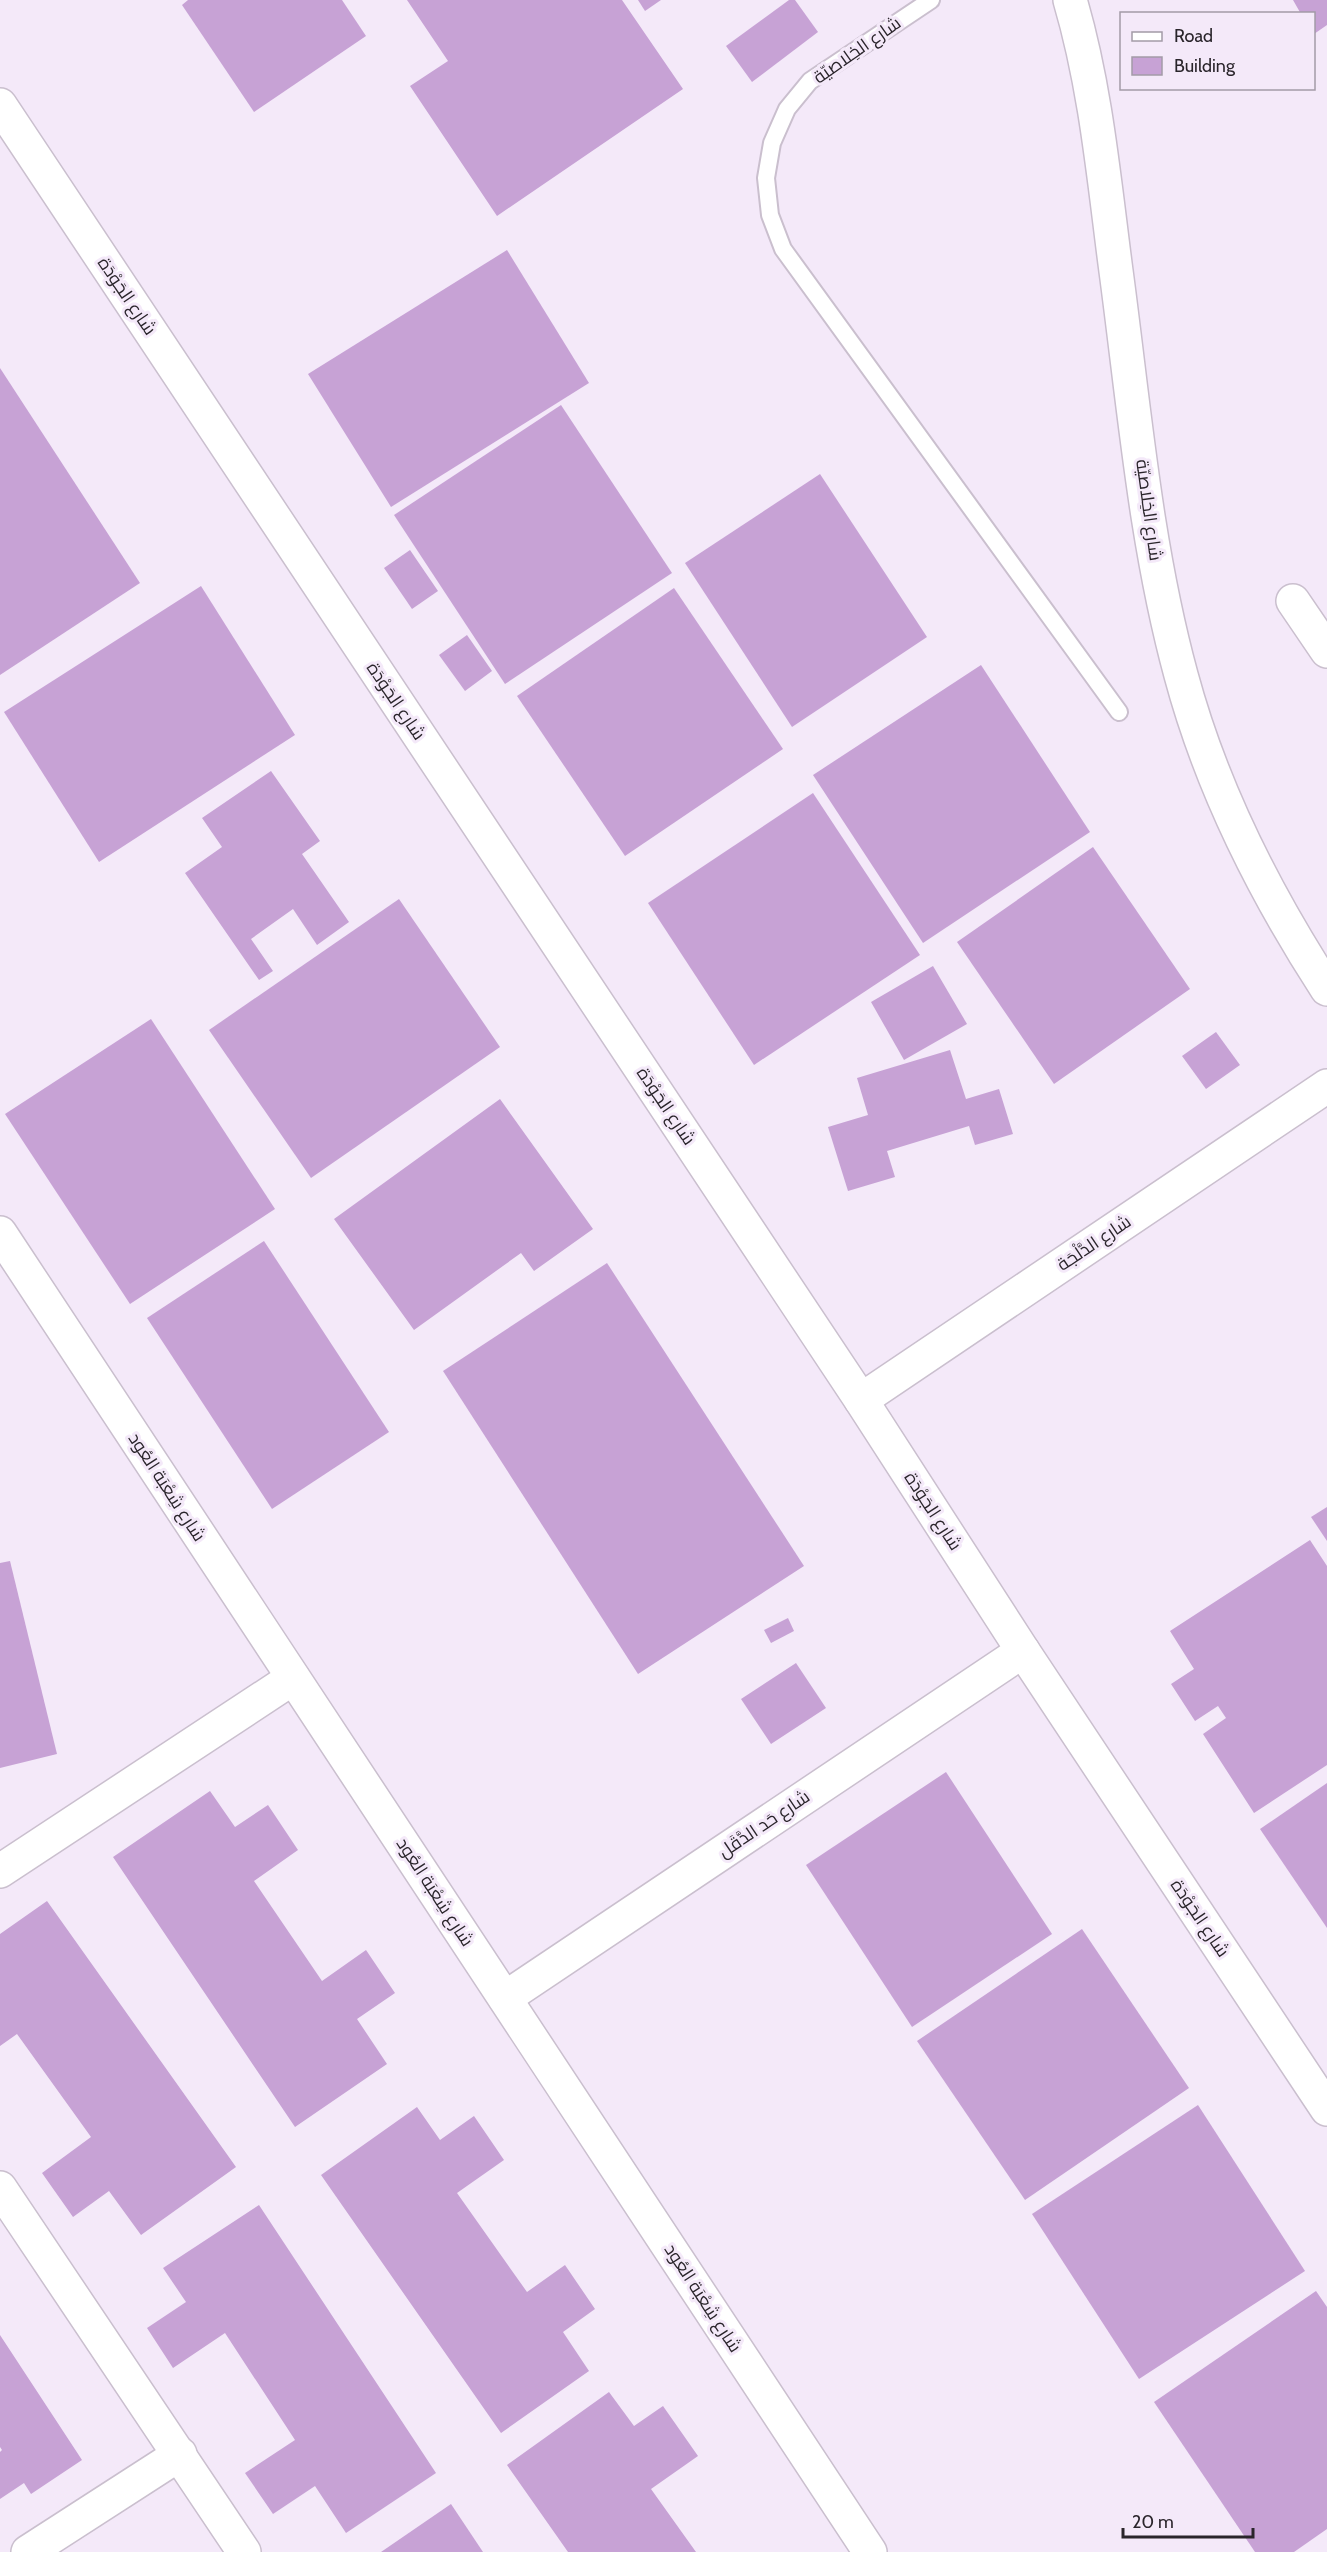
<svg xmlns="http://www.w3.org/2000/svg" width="1327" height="2552" font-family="Cabin,Cairo,sans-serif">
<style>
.building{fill:#c7a2d5}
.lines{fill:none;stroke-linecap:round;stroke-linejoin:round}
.lane-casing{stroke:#cabfce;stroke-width:20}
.street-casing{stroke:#cabfce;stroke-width:36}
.lane{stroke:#fff;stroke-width:16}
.street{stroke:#fff;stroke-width:33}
.labels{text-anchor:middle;stroke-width:6;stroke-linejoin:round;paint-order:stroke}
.street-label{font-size:18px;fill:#2a252b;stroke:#f4e9f9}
</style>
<rect width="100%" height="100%" fill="#f4e9f9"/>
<g class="building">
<path d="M188,0H342L366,36L254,112L182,5Z"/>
<path d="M407,0H622L683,89L497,216L410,86L448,61Z"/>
<path d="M638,0H661L645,11Z"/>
<path d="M789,0H795L818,32L752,82L726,46Z"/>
<path d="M1293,0H1327V25L1314,34V14H1301Z"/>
<path d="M507,250L589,383L391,507L308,374Z"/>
<path d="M0,368L140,583L0,675Z"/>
<path d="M561,405L672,573L505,684L394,515Z"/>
<path d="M820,474L927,637L792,727L685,563Z"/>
<path d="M410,550L438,591L412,609L384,568Z"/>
<path d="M201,586L295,735L99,862L4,712Z"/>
<path d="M674,588L783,749L625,856L517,696Z"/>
<path d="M467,635L492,671L465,691L439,655Z"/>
<path d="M981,665L1090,832L923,943L813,775Z"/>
<path d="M271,771L320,841L302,854L349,922L317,945L293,909L251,939L273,971L259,980L185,873L222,847L202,818Z"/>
<path d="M813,793L920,955L754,1065L648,903Z"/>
<path d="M1093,847L1190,989L1054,1084L957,942Z"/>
<path d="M399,899L500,1047L311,1178L209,1030Z"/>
<path d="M933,966L967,1024L904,1060L871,1002Z"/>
<path d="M151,1019L275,1209L130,1304L5,1114Z"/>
<path d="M1216,1032L1240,1065L1206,1089L1182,1056Z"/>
<path d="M950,1050L966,1099L999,1089L1013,1134L975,1145L969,1126L887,1151L895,1177L848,1191L828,1127L868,1115L857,1078Z"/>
<path d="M500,1099L593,1229L534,1271L521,1253L414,1330L334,1219Z"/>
<path d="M264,1241L389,1432L272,1509L147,1318Z"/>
<path d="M607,1263L804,1566L638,1674L443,1371Z"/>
<path d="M1327,1507V1541L1311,1517Z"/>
<path d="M1310,1540L1327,1566V1765L1254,1813L1203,1734L1226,1718L1218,1706L1195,1721L1171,1684L1194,1669L1170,1631Z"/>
<path d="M10,1561L57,1754L0,1768V1563Z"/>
<path d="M788,1618L794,1631L771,1643L764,1630Z"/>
<path d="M796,1663L826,1708L771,1744L741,1699Z"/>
<path d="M946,1772L1052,1934L912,2027L806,1865Z"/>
<path d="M1327,1783V1928L1260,1829Z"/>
<path d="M210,1791L235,1827L268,1805L298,1850L254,1881L322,1981L366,1950L395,1993L357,2019L387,2064L295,2127L113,1857Z"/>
<path d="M47,1901L236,2167L141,2235L109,2191L73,2217L42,2173L91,2137L17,2034L0,2046V1934Z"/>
<path d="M1082,1929L1189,2088L1025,2200L917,2041Z"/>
<path d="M1198,2105L1305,2271L1139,2379L1032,2214Z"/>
<path d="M417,2107L440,2140L474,2116L504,2160L457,2193L527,2292L565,2265L595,2309L563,2332L589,2371L501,2433L321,2175Z"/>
<path d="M259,2205L436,2473L346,2533L315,2486L273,2514L245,2473L295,2440L225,2333L173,2368L147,2328L186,2302L163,2268Z"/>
<path d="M1316,2291L1327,2307V2529L1294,2552H1255L1154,2402Z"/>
<path d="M0,2335L82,2460L31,2494L24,2483L0,2499V2452L2,2450L0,2447Z"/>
<path d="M609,2392L634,2426L663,2406L698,2456L651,2489L696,2552H568L507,2465Z"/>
<path d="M451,2504L483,2552H381Z"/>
</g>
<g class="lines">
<defs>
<path id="lane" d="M931,0L810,81L787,109L772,143L766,178L770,215L783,249L1119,712"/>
<g id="street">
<path d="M1070,0C1096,88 1104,180 1116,271C1134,405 1145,543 1181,675C1211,787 1264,892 1327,989"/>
<path d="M0,105L861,1400L1023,1651L1327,2109"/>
<path d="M1293,601L1327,651"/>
<path d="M0,1233L870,2552"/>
<path d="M861,1400L1327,1086"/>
<path d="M0,1871L293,1678"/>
<path d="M505,1998L1023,1651"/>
<path d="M0,2188L244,2552"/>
<path d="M28,2552L180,2454"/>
</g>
</defs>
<use href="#lane" class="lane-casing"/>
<use href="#street" class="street-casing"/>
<use href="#lane" class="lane"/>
<use href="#street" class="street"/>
</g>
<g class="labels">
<g class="street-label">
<text transform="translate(857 50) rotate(-35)" y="6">شارع الخِلاصيّة</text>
<text transform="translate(127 296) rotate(56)" y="6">شارع الجَوْدَة</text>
<text transform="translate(1149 510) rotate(82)" y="6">شارع الخِلاصيّة</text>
<text transform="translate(396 701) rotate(56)" y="6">شارع الجَوْدَة</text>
<text transform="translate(666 1106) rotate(56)" y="6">شارع الجَوْدَة</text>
<text transform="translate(1094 1243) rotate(-34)" y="6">شارع الدَّلْجَة</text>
<text transform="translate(167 1487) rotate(57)" y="6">شارع شِعْبَة العُود</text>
<text transform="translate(933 1511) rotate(57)" y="6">شارع الجَوْدَة</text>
<text transform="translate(764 1824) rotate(-34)" y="6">شارع حَد الدَّقَل</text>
<text transform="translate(435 1892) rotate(57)" y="6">شارع شِعْبَة العُود</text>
<text transform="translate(1200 1918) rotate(56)" y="6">شارع الجَوْدَة</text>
<text transform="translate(703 2298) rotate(57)" y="6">شارع شِعْبَة العُود</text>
</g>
</g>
<rect x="1120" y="12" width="195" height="78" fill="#f4e9f9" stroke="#a39ba7" stroke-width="1.5"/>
<rect x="1132" y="32" width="30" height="9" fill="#ffffff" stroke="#a39ba7" stroke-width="1.5"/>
<text x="1174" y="42" font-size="18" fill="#2a252b">Road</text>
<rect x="1132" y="57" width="30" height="18" fill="#c7a2d5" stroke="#a39ba7" stroke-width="1.5"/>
<text x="1174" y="72" font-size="18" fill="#2a252b">Building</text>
<path d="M1123 2528v9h130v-9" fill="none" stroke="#2a252b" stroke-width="3"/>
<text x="1132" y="2528" font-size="18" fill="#2a252b" stroke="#f4e9f9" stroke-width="4.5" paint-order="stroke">20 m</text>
</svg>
